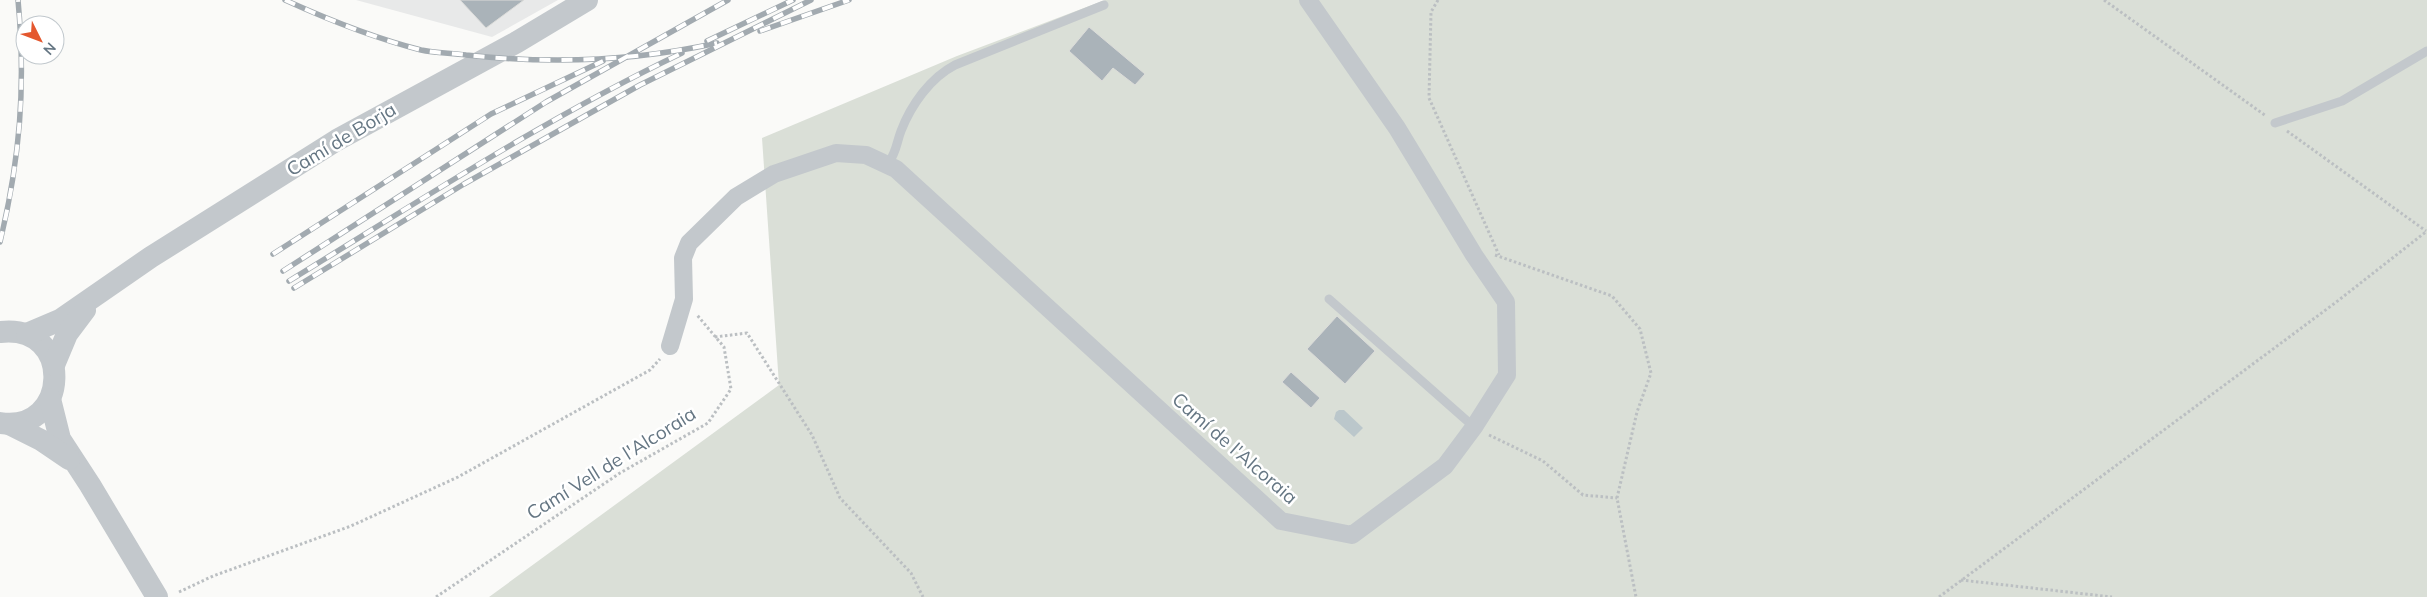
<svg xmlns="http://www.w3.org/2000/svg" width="2427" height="597" font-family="Mulish,sans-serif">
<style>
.built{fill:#e8e9e9}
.green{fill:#dadfd7}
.water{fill:#bbc7cb}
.building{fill:#aab3b9;stroke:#dcdcda}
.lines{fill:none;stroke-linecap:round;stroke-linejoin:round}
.path{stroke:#bbbfc2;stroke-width:3;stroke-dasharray:2.5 2.5;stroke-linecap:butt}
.service{stroke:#c3c8cc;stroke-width:9}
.minor{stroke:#c3c8cc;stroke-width:18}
.tertiary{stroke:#c3c8cc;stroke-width:22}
.rail-casing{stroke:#a2aab0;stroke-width:5.5}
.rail{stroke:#fff;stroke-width:4;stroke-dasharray:11;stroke-linecap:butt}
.labels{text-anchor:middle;stroke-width:5;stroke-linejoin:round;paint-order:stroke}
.street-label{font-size:19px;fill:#657683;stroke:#fff}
</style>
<rect width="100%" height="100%" fill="#fafaf8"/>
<path class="built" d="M356,0H558L492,37Z"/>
<path class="green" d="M1105,0H2427V597H489L779,385L762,138L957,56Z"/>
<path class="water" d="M1339,410H1344L1363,428L1354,437L1334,419L1336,412Z"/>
<g class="building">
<path d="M460,0H524L486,28Z"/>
<path d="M1089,27L1145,74L1135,85L1113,68L1102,81L1069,51Z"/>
<path d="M1337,316L1375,351L1345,384L1307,349Z"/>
<path d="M1291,372L1320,398L1311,408L1282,382Z"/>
</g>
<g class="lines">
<g class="path">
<path d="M1438,0L1431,12L1429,98L1499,255"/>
<path d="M2104,0L2266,116"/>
<path d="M2287,131L2426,231"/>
<path d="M1495,255L1612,296L1640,329L1651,373L1637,412L1617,498L1636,597"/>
<path d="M715,337L747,333L812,435L840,498L911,573L923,597"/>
<path d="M1489,435L1543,461L1583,495L1617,498"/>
<path d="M1961,580L2112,597"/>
<path d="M179,592L213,576L351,526L458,477L650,370L660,359"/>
<path d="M436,597L620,473L708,423L731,389L724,347L697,315"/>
<path d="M1939,597L2335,303L2427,231"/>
</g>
<g class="service">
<path d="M2275,123L2342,101L2427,51"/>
<path d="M888,164C897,151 896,144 901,131C911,105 930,78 955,65L1104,5"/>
<path d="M1329,299L1474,427"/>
</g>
<path class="minor" d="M670,346L684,299L683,258L689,243L736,197L774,174L836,153L866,155L896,169L1281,521L1352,535L1445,466L1474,427L1507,375L1506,302L1474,255L1397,128L1308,0"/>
<g class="tertiary">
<path d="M0,332C75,323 70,434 0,423"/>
<path d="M27,334L60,320L151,257L337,140L517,42L587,0"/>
<path d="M54,365L67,334L85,310"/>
<path d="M50,399L60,439L90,485L157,597"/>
<path d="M9,424L41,440L69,459"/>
</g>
<defs>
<g id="rail">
<path d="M285,0C329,20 374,38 421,50C435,53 452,53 466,55C549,64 636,61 717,43"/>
<path d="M760,31L849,0"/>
<path d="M707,41L793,0"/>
<path d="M0,242C20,159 26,86 18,0"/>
<path d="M273,254L491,114L603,61"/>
<path d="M283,271L546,102L728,0"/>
<path d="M289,281C418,202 546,118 682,53"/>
<path d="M294,288L464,184L640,85L811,0"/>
</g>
</defs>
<use href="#rail" class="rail-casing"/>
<use href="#rail" class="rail"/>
</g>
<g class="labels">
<g class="street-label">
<text transform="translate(341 139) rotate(-31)" y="7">Camí de Borja</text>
<text transform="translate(1235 448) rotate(41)" y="7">Camí de l'Alcoraia</text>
<text transform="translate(611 463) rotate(-32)" y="7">Camí Vell de l'Alcoraia</text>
</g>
</g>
<g transform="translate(40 40) rotate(132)"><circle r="24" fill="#ffffff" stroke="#c1c8cd"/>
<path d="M0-4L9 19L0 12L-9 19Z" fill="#e4572e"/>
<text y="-8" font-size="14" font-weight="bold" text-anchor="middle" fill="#657683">N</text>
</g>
</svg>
